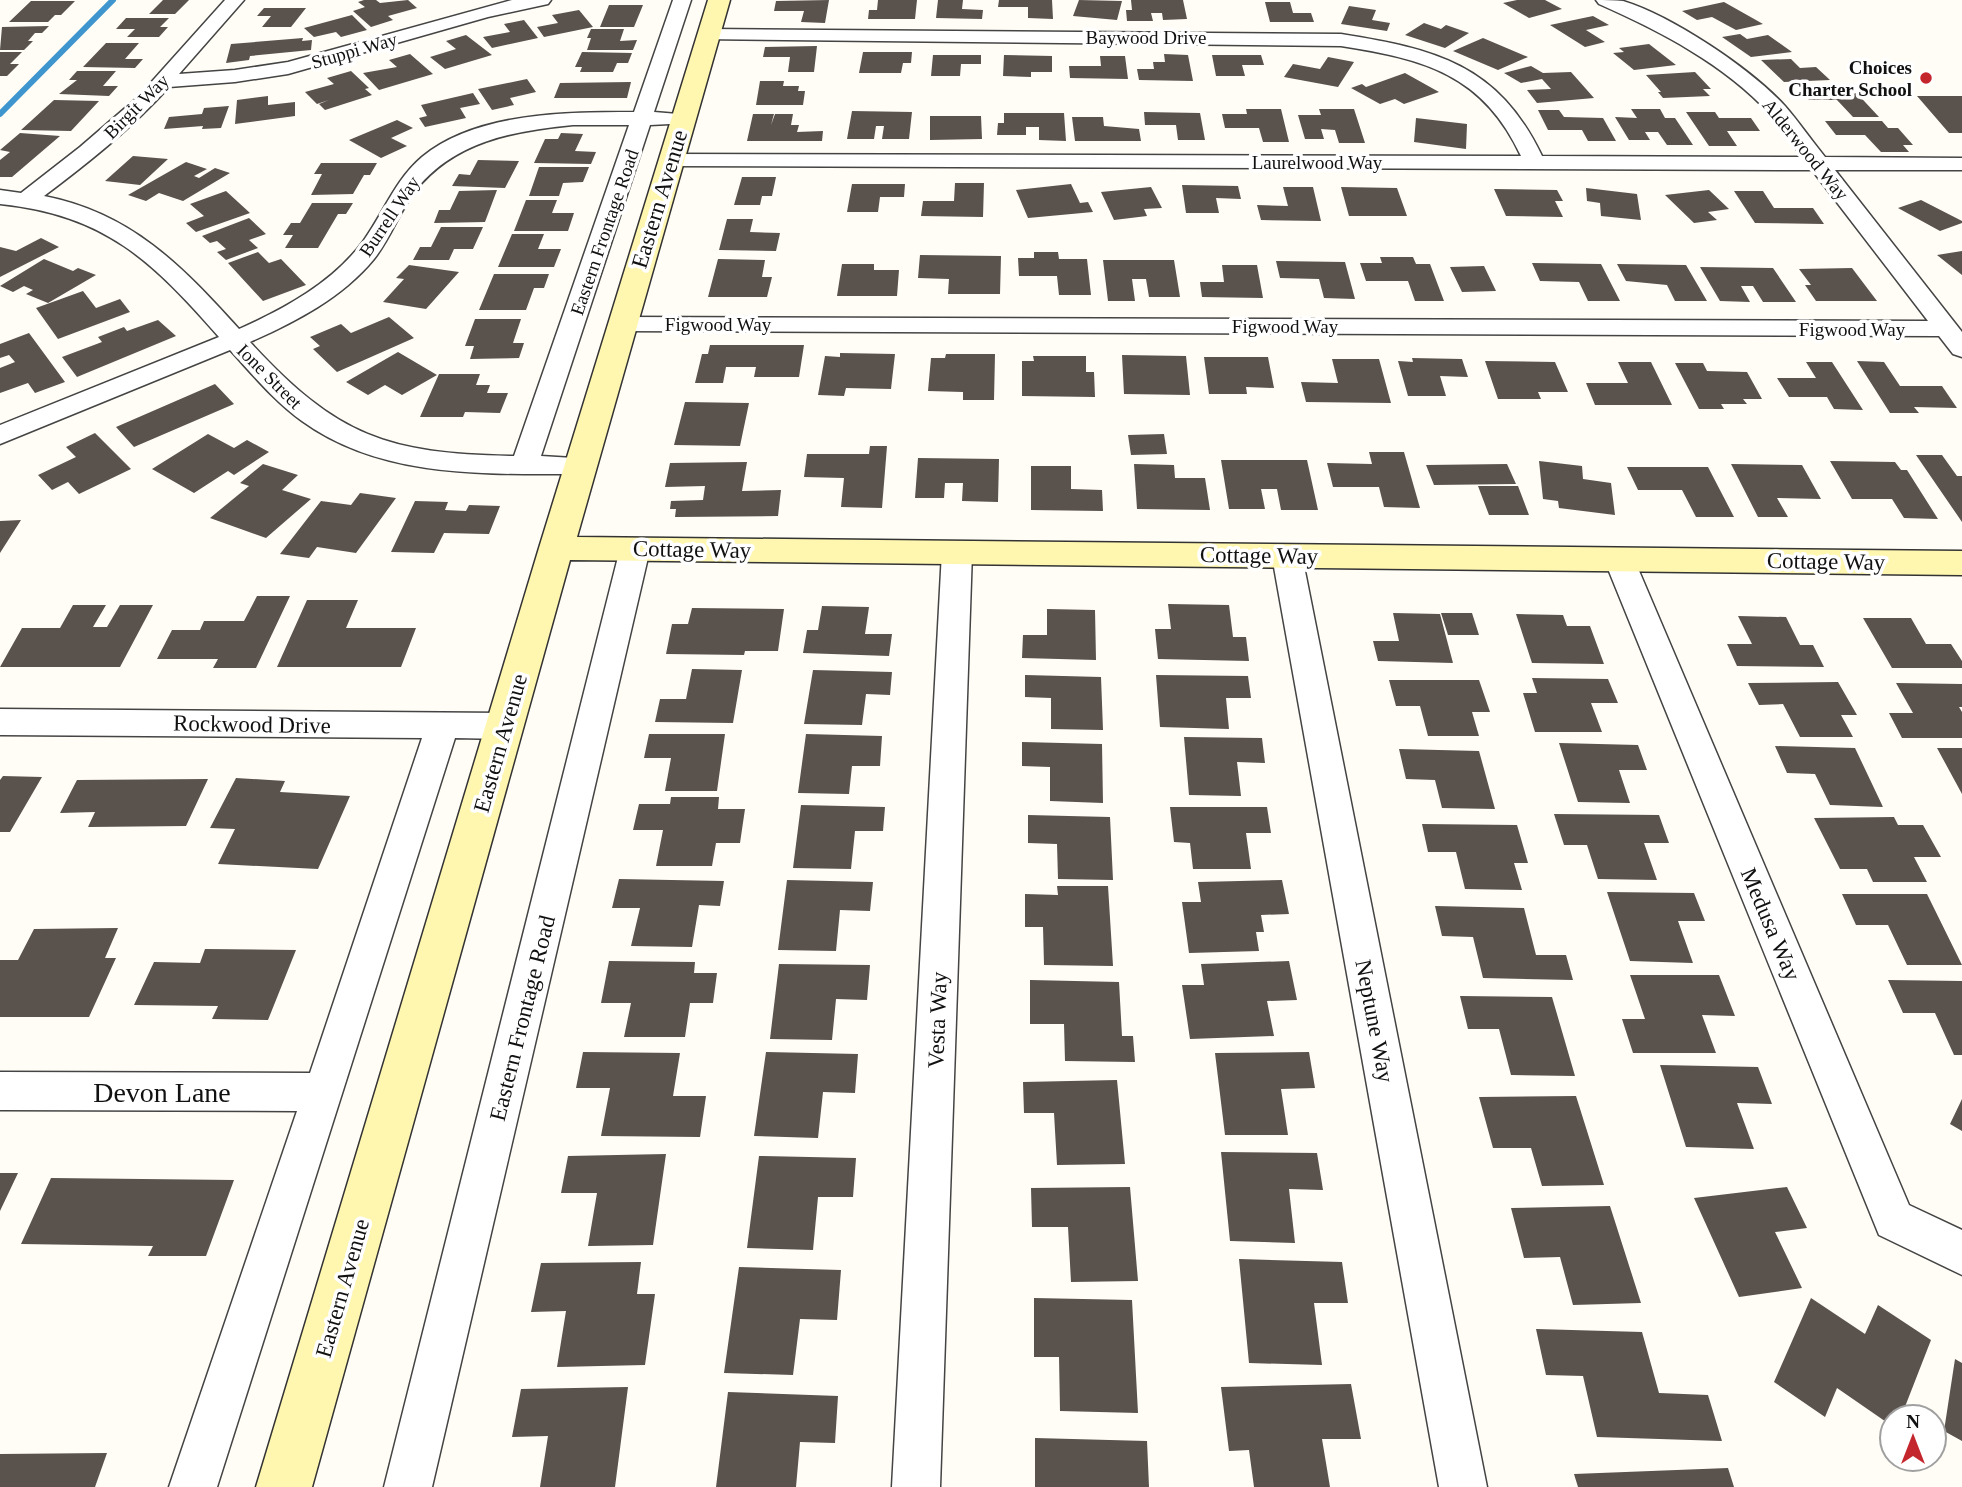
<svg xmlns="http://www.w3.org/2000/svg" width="1962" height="1487" viewBox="0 0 1962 1487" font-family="Georgia,serif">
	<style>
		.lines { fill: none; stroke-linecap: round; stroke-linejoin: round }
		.stream { stroke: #3f96cf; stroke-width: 6 }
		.building { fill: #5a524d }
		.street-casing { stroke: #444; stroke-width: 3 }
		.secondary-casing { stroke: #333; stroke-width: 3 }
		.street { fill: #fff; fill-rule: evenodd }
		.secondary { fill: #fff6b0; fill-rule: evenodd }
		.poi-dot { fill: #c4262e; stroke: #fff; stroke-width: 2.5 }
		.labels { text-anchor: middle; stroke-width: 7; stroke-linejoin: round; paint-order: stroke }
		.far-street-label { font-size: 19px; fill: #111; stroke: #fff }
		.far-poi-label { font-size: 19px; font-weight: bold; fill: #111; stroke: #fff; text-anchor: end }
		.street-label { font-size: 23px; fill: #111; stroke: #fff }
		.near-street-label { font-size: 28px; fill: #111; stroke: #fff }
	</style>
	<rect width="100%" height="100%" fill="#fffdf5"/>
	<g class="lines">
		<path class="stream" d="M0,114L113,0"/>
	</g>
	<path class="building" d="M163,0H189L175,14H149Z
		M364,0H376L380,3L408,0L417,8L388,16L393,20L371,27L353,11L365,7L358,2Z
		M829,0L825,23L801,22L804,11H774L776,1Z
		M878,0H917L915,19H868L869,10H877Z
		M938,0H963L962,9L983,10L982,19L936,18Z
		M999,0H1052L1053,19L1028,18V7H998Z
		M1079,0L1122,1L1117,20L1073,16Z
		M1131,0H1183L1187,19L1163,20L1162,13H1151L1153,21H1127L1126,10H1132Z
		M1517,0H1545L1562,9L1529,18L1503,3Z
		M31,1H75L61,15H55L48,22H9Z
		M1265,2H1290L1293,13H1311L1314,22H1270Z
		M1724,2L1763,24L1736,30L1712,17L1697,20L1682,11Z
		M609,5H643L634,27H600Z
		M1349,6L1376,10L1372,20L1390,23L1387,31L1341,24Z
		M264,8H306L291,27H262L271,16H257Z
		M579,10L593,27L544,37L537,27L558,23L552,15Z
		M352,15L367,30L341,37L336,32L314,37L304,28Z
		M1593,16L1609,25L1586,30L1605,42L1585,47L1550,25Z
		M126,18H169L160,27H168L159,37H127L135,29H116Z
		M524,20L538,38L492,48L483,37L510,32L504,24Z
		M1424,23L1441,29L1446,25L1469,33L1445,48L1405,35Z
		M49,26L42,33H35L28,41H33L24,50H0L2,27Z
		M591,29H624L620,41L637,40L633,50H587L591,38H587Z
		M1740,34L1747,39L1768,35L1792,52L1751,57L1722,37Z
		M466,35L492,55L445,69L430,57L456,49L446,41Z
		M303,38L302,41L312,40L311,50L250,56L249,60L226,63L231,44Z
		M1483,38L1528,57L1498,70L1453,51Z
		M106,43H139L125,59H143L135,68L83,67Z
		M1649,44L1676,65L1634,70L1613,53L1624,52L1619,48Z
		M817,46L814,72H788L790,57H763L765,47Z
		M0,52H22L10,64H19L7,76H0Z
		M582,52L632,53L628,63H617L613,72H580L582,67H575Z
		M863,52H912L911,63H903L901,73H859Z
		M410,54L433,74L379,90L363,73L397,67L389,60Z
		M1164,54L1188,55L1193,81L1139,80L1137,69H1154L1153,62H1165Z
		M933,55H981V64H961L960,76H931Z
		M1004,55L1052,56V72H1031V77L1003,76Z
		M1212,55H1261L1264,65H1242L1245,76H1216Z
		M1100,56H1125L1128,79L1070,78L1069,66H1101Z
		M1328,57L1354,62L1338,87L1284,77L1293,64L1320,69Z
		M1791,59L1800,68L1816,67L1830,80L1784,82L1761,60Z
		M1531,66L1543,73L1571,72L1594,98L1537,103L1527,90L1551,89L1542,79L1521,83L1504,73Z
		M77,71H116L103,86H118L109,96L59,94L77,80H69Z
		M351,71L369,88L365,89L372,95L325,110L319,104L329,100L317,104L305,92L334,84L327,78Z
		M1695,72L1711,89H1703L1710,96L1663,98L1658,92H1661L1646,75Z
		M1405,73L1439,92L1404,104L1395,99L1380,104L1351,88L1362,84L1366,87Z
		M527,79L536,92L510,98L514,105L492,110L478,89Z
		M760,81H784L783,86H799L798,91H805L803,105H756Z
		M631,82L627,98H554L560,83Z
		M1852,88L1879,117H1853L1837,100H1809L1799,89Z
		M473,93L480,104L460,108L466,118L425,127L419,118L427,116L421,105Z
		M268,96V105L295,102V116L235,124L237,100Z
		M1917,96H1962V133H1949Z
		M54,100L99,101L71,131L21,130Z
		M229,106L221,128L202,129L203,126L164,129L169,117L202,114L204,108Z
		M1246,109H1281L1289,142H1263L1259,128H1225L1222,114H1247Z
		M1319,109H1354L1365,143H1339L1335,130L1321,129L1324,139H1305L1298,115H1321Z
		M1631,109H1660L1665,118H1675L1693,145H1667L1658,132H1645L1650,140H1629L1615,117L1637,118Z
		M1538,110H1559L1564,117L1603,118L1616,141H1588L1582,130H1548Z
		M852,111L912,112L909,139H882L884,126H876L874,139H847Z
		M1144,112L1200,113L1205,140H1178L1176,125H1145Z
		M1686,112H1715L1719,118H1751L1760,131H1727L1737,146H1709Z
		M1004,113H1064L1066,141L1039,140V127H1026V135H997L998,123H1004Z
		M753,114H774L771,125L775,114H793L791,125H799L797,132L823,131L822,141H747Z
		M930,116H981L982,139L930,140Z
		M1072,117H1103L1104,126L1139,129L1141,141H1075Z
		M1416,118L1467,124L1466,149L1414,142Z
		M397,120L413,128L391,138L407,146L381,158L349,140Z
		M1825,121H1882L1888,128H1898L1913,145H1903L1909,152H1881L1865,135H1836Z
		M20,133L60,136L12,177H0V160L10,152L0,150Z
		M561,133L583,134L575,151L596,152L591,164L534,163L545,139H558Z
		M133,156L168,159L140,185L105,181Z
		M478,160L519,161L505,188L452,186L459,174L470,175Z
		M186,162L207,169L194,176L199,178L215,168L230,173L183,201L159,193L146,201L128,195Z
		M321,163H377L370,175H364L353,194L311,195L322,174H314Z
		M539,167H589L583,182L563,183L559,196H529Z
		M742,177H776L772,196H762L760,205H734Z
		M955,183H984L983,217L921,216L923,201H954Z
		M852,184H905L904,197H880L878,212H847Z
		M1071,184L1080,203L1088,202L1093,212L1028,218L1016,190Z
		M1182,185L1238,186L1241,199L1216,198L1219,213H1186Z
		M1151,187L1162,208L1144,209L1147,216L1114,220L1101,192Z
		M1283,187H1313L1321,221L1261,220L1257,205L1288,206Z
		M1341,187L1397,188L1407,216H1349Z
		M1586,188L1637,194L1641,220L1601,216L1600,203L1587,201Z
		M1494,189L1557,190L1563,201H1555L1563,217L1506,216Z
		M497,190L485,222L434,223L439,210H450L459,191Z
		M1709,190L1729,209L1708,212L1717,220L1694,223L1665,195Z
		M226,191L250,213L196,232L186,223L204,216L190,204Z
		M1734,191H1763L1774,208H1813L1824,224L1755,223Z
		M526,200H557L552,213H574L568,231H514Z
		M1921,200L1962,221V223L1940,231L1898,208Z
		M312,203H353L346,214H338L318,248H285L293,235H283L291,223H300Z
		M249,218L266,234L249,240L258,248L226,260L217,252L226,249L217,241L210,243L202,236Z
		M727,219H753L750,232L780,233L776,251L719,250Z
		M441,227H483L473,249H454L449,260H413L420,247H431Z
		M512,234H544L538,249H561L554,267H498Z
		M41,238L59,247L0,277V247L16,251Z
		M1962,251V275L1937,255Z
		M258,252L269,263L281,259L306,285L263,301L228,263Z
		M1034,252H1058L1059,259H1087L1091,295H1059L1057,276H1019L1018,258H1034Z
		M920,255L1001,256L1000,294H948L949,279L918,278Z
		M1380,257H1413L1416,264H1430L1444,301H1415L1408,281H1366L1360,263H1382Z
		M44,259L73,271L78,268L96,275L48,303L26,294L33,290L24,286L13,292L0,286Z
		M718,259L765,260L762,277H772L767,297H708Z
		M1103,260H1174L1180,297H1149L1146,279H1132L1135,301H1108Z
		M1276,261L1345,262L1355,299L1324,298L1319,279L1280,278Z
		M1532,263L1601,264L1620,301H1588L1579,282L1540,281Z
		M842,264H874V270H899L897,296H837Z
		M1617,264L1686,265L1707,301H1675L1667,285L1626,281Z
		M409,265L459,272L426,309L383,302L404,279L396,278Z
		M1222,265H1257L1263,298L1202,297L1200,282H1224Z
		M1484,266L1496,291L1462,292L1450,267Z
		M1700,267L1773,268L1796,302H1763L1753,286H1741L1750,302L1720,301Z
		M1852,268L1877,301H1816L1805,285H1811L1799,269Z
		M494,274H549L544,288H534L526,310H479Z
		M83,291L96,308L120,299L130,312L58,339L36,308Z
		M389,317L414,338L337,372L313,349L320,346L310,337L341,324L351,333Z
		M475,319H521L513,343H524L519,358L470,359L474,346H465Z
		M158,320L176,336L77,377L62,357L102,342L98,337L124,327L127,331Z
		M29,333L65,382L35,393L28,383L0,393V368L15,362L9,355L0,358V344Z
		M710,345H804L799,377H754L756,367H726L723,383H695L702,354H708Z
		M398,352L437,375L402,395L385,385L368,395L346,382Z
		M840,353L895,354L891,389L846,388L844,396L818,395L825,356L840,357Z
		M946,354H995L994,400H963V392L928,391L931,358H945Z
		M1122,355L1186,356L1190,395L1124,394Z
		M1033,356H1086V372H1094L1095,397L1022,396V361H1034Z
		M1204,357H1268L1274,388L1246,387L1247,394H1209Z
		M1412,358L1462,359L1468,377L1440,376L1446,396H1408L1398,361L1413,362Z
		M1332,359H1379L1391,403L1306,402L1301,382L1338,383Z
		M1485,361L1555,362L1568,392H1538L1541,399H1498Z
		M1857,361L1884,362L1900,386H1942L1957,408L1914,407L1919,413H1890Z
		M1618,362H1651L1672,405H1595L1586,383H1628Z
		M1806,362H1832L1863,410L1834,409L1827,397H1789L1777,378H1816Z
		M1675,363H1703L1707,371L1747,372L1762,399H1743L1747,404H1721L1724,409H1699Z
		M439,374H480L476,385H490L487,393H508L500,413L465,412L463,417H420Z
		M215,384L234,404L134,447L116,427Z
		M685,402L749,403L740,446L674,445Z
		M95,433L131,469L79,494L68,482L52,490L38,475L76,457L66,447Z
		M208,434L234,448L247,440L269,452L234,475L228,471L194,493L152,469Z
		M1164,434L1167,454L1131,455L1128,435Z
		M870,446H887L882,508L841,507L844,478L804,477L807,454H869Z
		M1369,452H1404L1420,508L1384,507L1379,487H1333L1327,463L1372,464Z
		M1916,455H1942L1957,476H1962V522Z
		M918,458L999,459L998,502L962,501L963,483H945L944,498H915Z
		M1221,460H1307L1318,510H1281L1277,489H1261L1265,509H1229Z
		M1539,461L1582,466L1583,479L1611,483L1615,515L1559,508L1558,501L1543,499Z
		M1830,461L1895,462L1901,470H1907L1938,519L1904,518L1892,499H1852Z
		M747,462L742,491L781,490L778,516L675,517L676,509H670L671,501L703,500L705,486L665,487L670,463Z
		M263,464L298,475L282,490L311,499L266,538L210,518L249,486L240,483Z
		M1134,464L1174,465L1175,478H1205L1210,510L1137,509Z
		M1507,464L1516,484L1434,485L1426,465Z
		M1731,464L1802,465L1821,499L1777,498L1788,517H1758Z
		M1031,466H1071V489L1102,490L1103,511L1031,510Z
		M1627,467H1708L1734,517H1696L1682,490H1638Z
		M1478,486H1518L1529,515H1489Z
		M360,493L396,498L356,553L317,547L309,558L280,554L321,501L351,505Z
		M415,501L448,502L445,510L466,511L469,505L500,506L489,534L444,533L434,553L391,552Z
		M21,520L0,553V521Z
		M257,596H290L256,668H213L218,659H157L172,630H200L204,621H244Z
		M307,600H358L346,628H416L401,667H277Z
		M1168,604L1229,605L1233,637H1246L1249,661L1158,659L1155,629H1171Z
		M73,605H106L93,627H107L120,605H153L120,667H0L22,628H60Z
		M822,606L869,607L865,634H892L889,656L803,653L807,630H818Z
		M692,608L784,609L778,651H745L744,655L666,654L672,624H688Z
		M1047,609L1095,610L1096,660L1022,658L1023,635H1047Z
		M1393,613L1440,614L1453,663L1378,661L1373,641H1399Z
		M1441,613H1472L1479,635H1448Z
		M1516,614L1563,615L1567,626H1590L1604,664L1532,663Z
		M1738,616L1786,617L1800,645H1813L1824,667L1737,666L1727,644H1752Z
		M1863,618H1911L1926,644H1951L1962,661V668H1892Z
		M692,669L742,670L733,723L655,722L660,699H686Z
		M813,670L892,672L890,695L866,694L862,725L804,724Z
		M1025,675L1101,677L1103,730L1051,729V698L1025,697Z
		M1156,675L1248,676L1251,698H1226L1229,729L1160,727Z
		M1532,678L1608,679L1618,703H1591L1602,732H1535L1523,693H1537Z
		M1389,680H1479L1490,712H1472L1479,736H1428L1420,706H1396Z
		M1838,682L1857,715H1841L1853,737H1800L1783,704L1759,705L1748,683Z
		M1896,683L1962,684V707H1959L1962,712V738H1902L1889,713H1913Z
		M649,734H725L717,791H665L671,758H644Z
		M806,734L882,736L880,766H852L849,794L798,793Z
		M1184,737L1262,738L1265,763L1237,762L1241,796L1189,795Z
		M1022,742L1102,744L1103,803L1050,801V767L1022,766Z
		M1559,743L1638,745L1647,770H1619L1630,803L1578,802Z
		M1775,746L1855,748L1883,807L1830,805L1815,774L1787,773Z
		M1937,748H1962V794Z
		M1399,749L1479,751L1495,809L1442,808L1435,780L1406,779Z
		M3,776L42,777L10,832H0V780Z
		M236,778L285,781L280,792L350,796L318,869L218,864L235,829L210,828Z
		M208,779L186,826L88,827L95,812L60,813L77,780Z
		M671,797H719L718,809H745L740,843H716L712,866H656L663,830H633L639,804H670Z
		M801,805L885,807L883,831H855L851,869L793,868Z
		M1170,807H1267L1271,833H1246L1251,869H1193L1190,843L1174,842Z
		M1554,814L1659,815L1669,843H1644L1657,880L1598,879L1587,845H1564Z
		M1028,815L1110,817L1113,880L1058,879L1057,844L1028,843Z
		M1894,817L1898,825H1923L1941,857H1914L1927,882H1873L1867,869H1840L1814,818Z
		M1422,824L1517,825L1528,863H1514L1522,890L1465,889L1456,852H1428Z
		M619,879L724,881L720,906L699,905L692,947L631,946L640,908H612Z
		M787,880L873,882L870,911L840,910L836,951L778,950Z
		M1282,880L1289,914L1261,915L1264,932H1256L1259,951L1189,953L1182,902H1201L1198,882Z
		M1057,886H1108L1113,966L1044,965L1043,927H1025V894L1058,895Z
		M1607,892L1694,893L1705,921H1678L1693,963L1630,961Z
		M1842,894H1927L1962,965H1907L1888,925H1856Z
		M1435,906L1524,908L1536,955H1566L1573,980L1483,978L1473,937L1442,936Z
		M118,928L105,958H116L89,1017H0V960H18L34,929Z
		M205,949L296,950L268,1020L212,1019L218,1006L134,1005L154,962L200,963Z
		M609,961L695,962L694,973H717L713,1003H690L685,1037H624L631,1003H601Z
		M1289,961L1297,1000L1267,1001L1274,1036L1190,1039L1182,985H1204L1201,964Z
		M779,964L870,965L867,1000L836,999L832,1040L770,1039Z
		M1630,975H1719L1735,1016L1702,1015L1716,1053H1633L1622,1019H1645Z
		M1030,980L1119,982L1122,1036H1133L1135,1062L1065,1061L1064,1024H1030Z
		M1888,980L1962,981V1055H1954L1935,1013H1903Z
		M1460,996L1552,997L1575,1076L1511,1075L1499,1029H1468Z
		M583,1052L680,1053L673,1096H706L700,1137L601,1136L610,1088H576Z
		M766,1052L858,1054L855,1093L823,1092L818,1138L754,1136Z
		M1309,1052L1315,1088L1281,1089L1288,1135H1225L1215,1053Z
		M1660,1065L1758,1067L1772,1104L1737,1103L1754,1149L1686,1147Z
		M1117,1080L1125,1164L1057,1165L1054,1113H1024L1023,1082Z
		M1576,1096L1604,1185L1542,1186L1531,1148H1493L1479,1097Z
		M1962,1099V1131L1950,1124Z
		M1221,1152L1317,1153L1323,1190L1289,1189L1295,1243L1230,1241Z
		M666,1154L653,1245L588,1246L597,1193H561L568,1156Z
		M759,1156L856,1158L853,1197H818L813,1250L747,1248Z
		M0,1173H18L0,1211Z
		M51,1178L234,1180L206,1256H148L153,1246L21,1244Z
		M1130,1187L1138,1281L1071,1282L1068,1227H1032L1031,1188Z
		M1787,1187L1807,1228L1775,1232L1802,1288L1739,1297L1694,1198Z
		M1610,1206L1641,1303L1573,1305L1560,1257L1524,1258L1511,1208Z
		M1239,1259L1342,1262L1348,1303H1314L1322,1365L1249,1363Z
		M641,1262L637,1294H655L645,1365L557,1367L566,1311L531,1312L541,1263Z
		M739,1267L841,1270L837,1320L800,1319L793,1375L724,1373Z
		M1034,1298L1132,1300L1138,1413L1060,1411L1059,1357H1034Z
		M1811,1298L1865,1334L1878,1305L1931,1340L1901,1417H1892V1426L1837,1388L1825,1417L1774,1382Z
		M1536,1329L1642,1332L1659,1393L1708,1395L1722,1441L1597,1437L1583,1376L1546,1375Z
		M1955,1359L1962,1363V1441L1944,1431Z
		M1351,1384L1361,1439H1322L1330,1487H1254L1249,1450L1229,1451L1221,1387Z
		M628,1387L615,1487H540L548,1436L512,1437L521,1389Z
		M728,1392L838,1396L835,1443L800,1442L796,1487H716Z
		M1035,1438L1147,1441L1149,1487H1035Z
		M107,1453L95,1487H0V1454Z
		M1728,1468L1734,1487H1578L1574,1474Z"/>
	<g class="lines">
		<g class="street-casing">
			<path id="street" d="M225,0H244L179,74L235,70L288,62L512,0H551L548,4L488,17L288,74L235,82L169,87C132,128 88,163 44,196C131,213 181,265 239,329C284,309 334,282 364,240C384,212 395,180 422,157C476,112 568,112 634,112L673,0H691L654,112L690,115L693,119L690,123L650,125L541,456L590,459L594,465L590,471L580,474C487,474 382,479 302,421C275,402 253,375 230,350L0,444V425L219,337C152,261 106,215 0,204V190L21,193L80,147L138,97ZM573,125H629L514,456C388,454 337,437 250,342C295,322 342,298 374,259C391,238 399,212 415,191C454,141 513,131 573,125Z
				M1596,0C1604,0 1615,0 1623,1C1672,16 1750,68 1785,106C1799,122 1811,140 1825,157L1962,158V170H1835L1962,332V357L1953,354L1939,336L622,331L613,329L610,324L613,319L622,317L1928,321L1812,170L671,166L663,165L660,160L663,155L671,154L1521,156C1483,74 1424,59 1341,46L701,39L699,35L701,31L708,29L1341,34C1435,49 1498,64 1542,156L1802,157C1792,143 1782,127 1770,114C1724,64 1660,31 1599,4Z
				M635,539L645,542L650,549L432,1487H384L620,549L625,542Z
				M957,542L967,545L972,552L940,1487H892L942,552L947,545Z
				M1287,546L1297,549L1302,556L1487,1487H1439L1272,556L1277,549Z
				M1619,549L1629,552L1634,559L1909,1205L1962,1230V1275L1879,1235L1604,559L1609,552Z
				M0,709L504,713L516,717L520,726L516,735L504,739L455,738L217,1487H169L297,1111L0,1110V1072L310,1073L422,738L0,735Z"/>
		</g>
		<g class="secondary-casing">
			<path id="secondary" d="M708,0H730L577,537L1962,551V575L570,560L312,1487H256L539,548Z"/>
		</g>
		<use href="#street" class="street"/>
		<use href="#secondary" class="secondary"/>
	</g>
	<circle class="poi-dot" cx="1926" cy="78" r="7"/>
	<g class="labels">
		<g class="far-street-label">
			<text x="1146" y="44">Baywood Drive</text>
			<text transform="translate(354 50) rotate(-16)" y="7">Stuppi Way</text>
			<text transform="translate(136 106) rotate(-45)" y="7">Birgit Way</text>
			<text transform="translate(1806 149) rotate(51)" y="7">Alderwood Way</text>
			<text x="1317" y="169">Laurelwood Way</text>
			<text transform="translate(389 216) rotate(-56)" y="7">Burrell Way</text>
			<text transform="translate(604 232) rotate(-71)" y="7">Eastern Frontage Road</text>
			<text x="718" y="331">Figwood Way</text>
			<text x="1285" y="333">Figwood Way</text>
			<text x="1852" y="336">Figwood Way</text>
			<text transform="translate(270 376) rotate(45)" y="7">Ione Street</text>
		</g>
		<g class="far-poi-label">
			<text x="1912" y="74">Choices<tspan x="1912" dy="22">Charter School</tspan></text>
		</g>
		<g class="street-label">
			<text transform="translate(659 199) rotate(-73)" y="8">Eastern Avenue</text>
			<text transform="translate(692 549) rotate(1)" y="8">Cottage Way</text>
			<text transform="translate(1259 555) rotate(1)" y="8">Cottage Way</text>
			<text transform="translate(1826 561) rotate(1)" y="8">Cottage Way</text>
			<text transform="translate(252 724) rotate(1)" y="8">Rockwood Drive</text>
			<text transform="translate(500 743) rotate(-74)" y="8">Eastern Avenue</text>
			<text transform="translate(1771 924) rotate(67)" y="8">Medusa Way</text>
			<text transform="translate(522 1018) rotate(-76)" y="8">Eastern Frontage Road</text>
			<text transform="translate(937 1020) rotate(-88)" y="8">Vesta Way</text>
			<text transform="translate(1375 1021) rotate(79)" y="8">Neptune Way</text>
			<text transform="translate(342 1288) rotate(-74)" y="8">Eastern Avenue</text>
		</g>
		<g class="near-street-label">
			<text x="162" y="1102">Devon Lane</text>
		</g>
	</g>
	<g transform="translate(1913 1438)"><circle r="33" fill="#ffffff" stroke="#a0a0a0" stroke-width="2"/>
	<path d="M0-5L12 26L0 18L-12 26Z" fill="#c4262e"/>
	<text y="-10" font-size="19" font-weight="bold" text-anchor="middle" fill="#111111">N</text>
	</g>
</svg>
